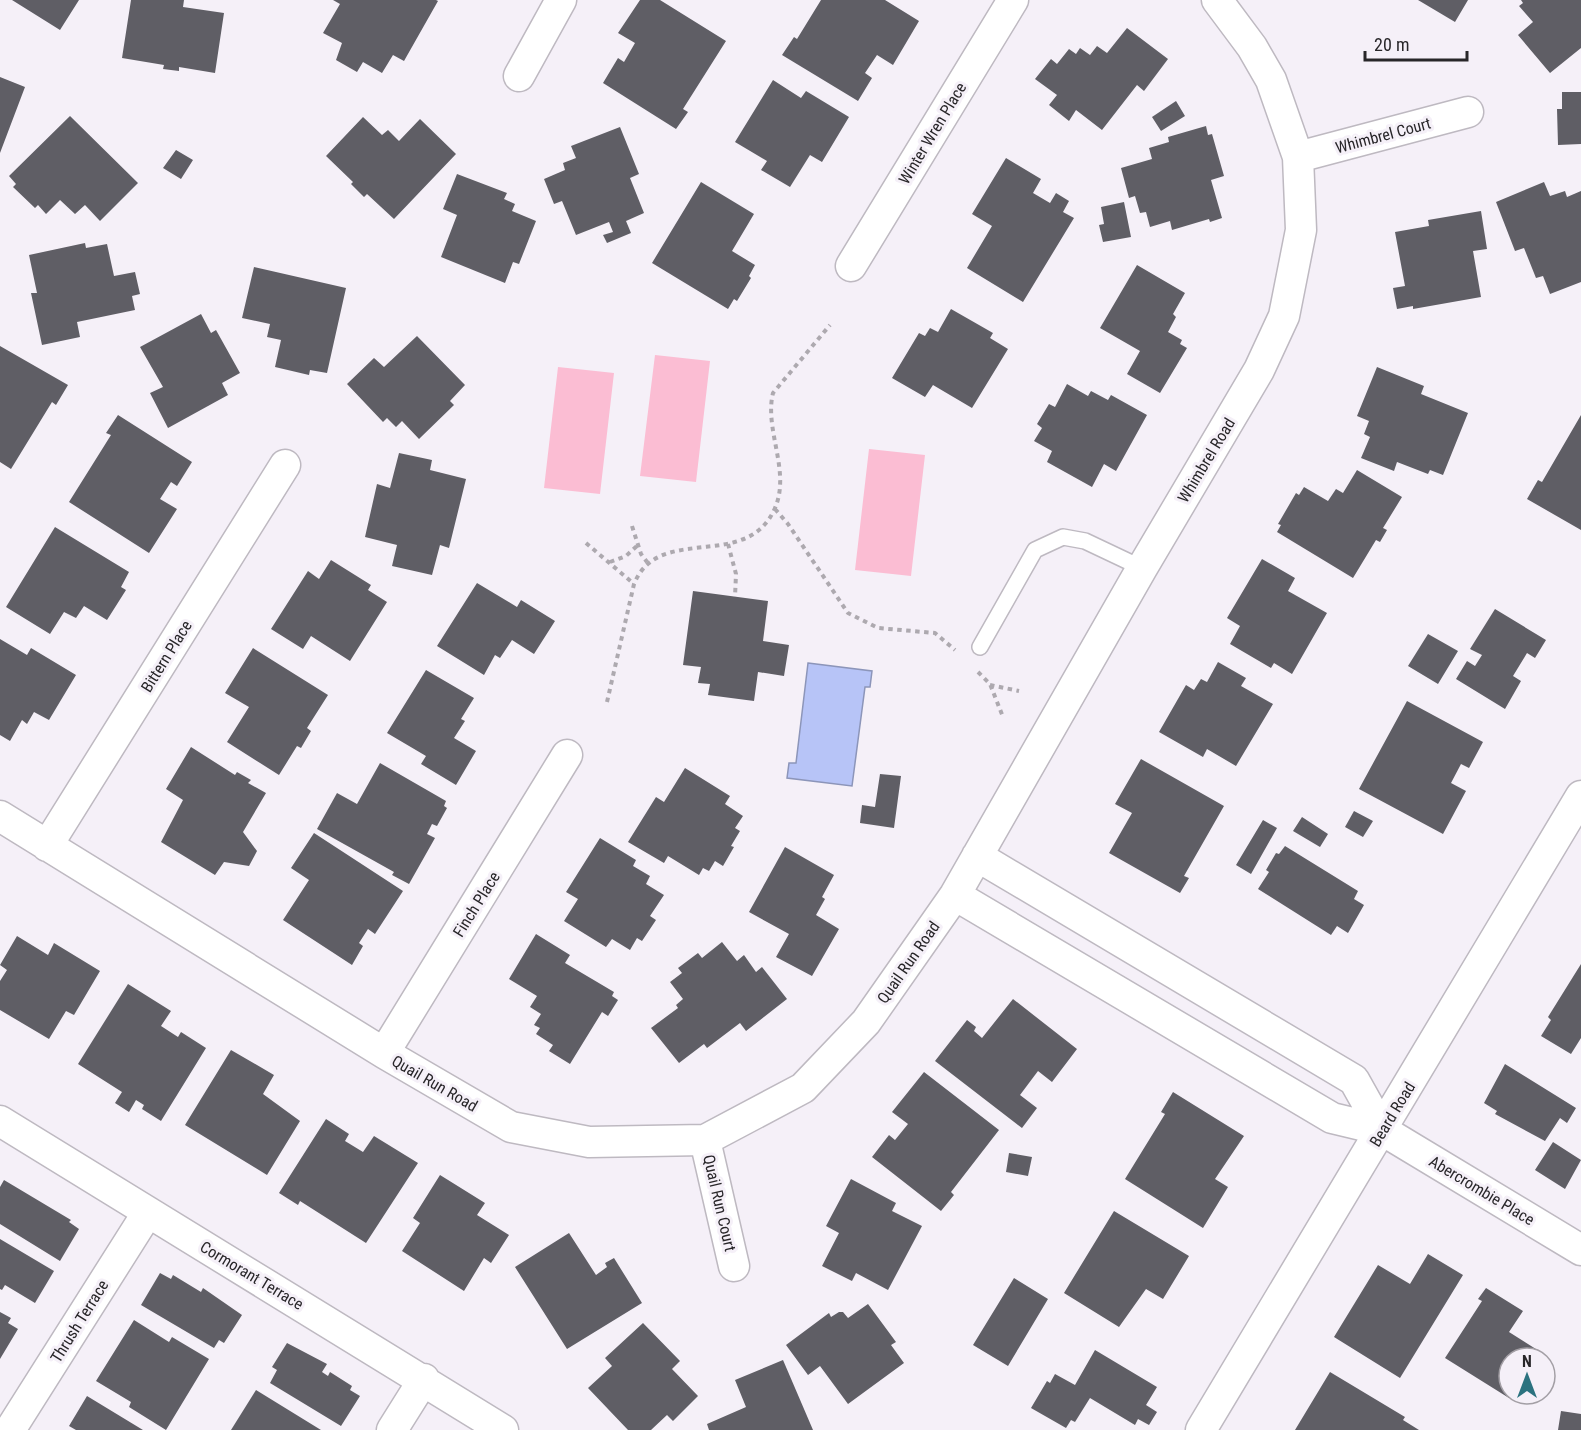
<svg xmlns="http://www.w3.org/2000/svg" width="1581" height="1430" viewBox="0 0 1581 1430" font-family="'Roboto Condensed',sans-serif">
	<style>
		.green { fill: #fbbdd3 }
		.water { fill: #b7c4f7; stroke: #8c95b9; stroke-width: 1.5 }
		.building { fill: #5f5e65 }
		.lines { fill: none; stroke-linecap: round; stroke-linejoin: round }
		.lane-casing { stroke: #beb9c1; stroke-width: 18 }
		.street-casing { stroke: #beb9c1; stroke-width: 33 }
		.path { stroke: #ada9af; stroke-width: 4; stroke-dasharray: 4.5 4.5; stroke-linecap: butt }
		.lane { stroke: #fff; stroke-width: 15 }
		.street { stroke: #fff; stroke-width: 30 }
		.labels { text-anchor: middle; stroke-width: 6; stroke-linejoin: round; paint-order: stroke }
		.street-label { font-size: 16px; fill: #282629; stroke: #f5f0f8 }
	</style>
	<rect width="100%" height="100%" fill="#f5f0f8"/>
	<path class="green" d="M655,355L710,361L696,482L640,476Z
		M558,367L614,373L600,494L544,488Z
		M869,449L925,455L911,576L855,570Z"/>
	<path class="water" d="M808,663L872,671L870,687H865L852,786L787,778L789,763H796Z"/>
	<path class="building" d="M12,0H79L60,30Z
		M131,0H184L183,7L224,13L215,73L179,67V71L163,69L164,65L122,58Z
		M333,0H436L438,1L404,61L393,55L382,73L363,62L357,72L336,60L342,43L323,33L340,4Z
		M640,0H660L726,41L683,109L688,112L676,129L603,83L618,58L624,62L635,43L618,33Z
		M821,0H885L919,21L893,65L877,55L865,73L872,78L858,101L782,55L794,37L797,39Z
		M1418,0H1468L1455,22Z
		M1521,0H1581V48L1550,73L1518,35L1533,22L1519,6L1523,3Z
		M1127,28L1168,59L1144,91L1137,85L1102,130L1076,110L1069,121L1049,105L1057,95L1035,79L1051,59L1057,64L1069,49L1076,54L1080,48L1090,55L1097,46L1107,53Z
		M0,77L25,87L0,153Z
		M773,80L801,98L806,91L849,117L822,162L810,155L790,187L761,170L767,161L735,142Z
		M1562,92H1581V144L1558,145L1557,109H1562Z
		M1176,101L1185,116L1161,131L1152,117Z
		M70,116L138,183L100,221L85,205L75,214L60,200L46,214L38,205L35,208L13,187L16,184L9,176Z
		M363,117L382,135L388,130L399,141L420,119L456,154L394,219L367,194L364,197L351,184L353,182L326,156Z
		M1206,126L1208,135L1212,134L1224,176L1211,180L1222,218L1210,222L1209,219L1172,230L1170,221L1150,227L1146,212L1140,213L1135,196L1129,198L1121,168L1152,159L1149,148L1169,142L1168,137Z
		M620,127L639,174L630,178L644,213L626,221L631,233L607,243L603,235L613,232L609,222L576,235L562,201L554,204L544,179L565,170L563,163L576,158L571,146Z
		M176,150L193,160L181,179L163,168Z
		M1006,158L1041,179L1033,193L1050,203L1056,193L1069,201L1063,212L1074,218L1023,302L967,268L992,226L972,214Z
		M457,174L507,193L504,199L515,204L512,211L536,221L519,264L513,262L505,283L441,257L457,215L443,209Z
		M701,182L754,214L732,251L755,265L749,276L751,278L737,301L734,299L728,309L652,263Z
		M1544,182L1550,196L1565,191L1567,197L1581,191V282L1550,294L1543,276L1536,278L1524,248L1515,251L1496,202Z
		M1124,202L1131,237L1103,242L1099,225L1104,224L1101,207Z
		M1481,211L1487,249L1473,251L1481,297L1413,309V306L1397,309L1393,288L1405,286L1395,232L1429,226L1428,220Z
		M85,243L86,248L107,244L114,276L135,272L140,294L132,296L135,310L77,322L80,337L42,345L31,293H37L29,255Z
		M1137,265L1185,293L1173,314L1176,317L1168,332L1182,340L1180,344L1187,348L1160,393L1127,374L1140,351L1100,328Z
		M254,267L346,288L327,373L310,370L309,375L275,367L281,340L267,337L270,324L242,318Z
		M951,309L993,333L990,338L1008,349L972,408L933,385L925,397L892,378L919,333L925,336L930,328L938,332Z
		M201,314L211,333L216,330L240,373L222,383L228,395L168,428L150,393L163,387L140,347Z
		M417,336L465,385L450,401L454,405L419,439L402,421L396,427L387,418L383,422L347,384L374,358L384,367Z
		M0,346L68,385L56,405L52,402L11,469L0,462Z
		M1377,367L1424,386L1421,394L1468,413L1443,475L1430,470L1428,474L1397,462L1394,471L1361,458L1370,437L1364,434L1369,421L1357,416Z
		M1067,384L1088,396L1091,391L1108,400L1111,395L1147,415L1116,471L1104,464L1092,487L1047,462L1052,451L1034,441L1042,428L1037,424L1049,404L1055,407Z
		M118,415L192,462L177,486L171,482L160,499L177,509L149,553L69,502L111,435L106,433Z
		M1581,415V530L1527,499L1538,480L1542,482Z
		M399,453L432,460L430,470L466,479L449,548L440,545L432,575L392,566L397,545L365,537L377,484L390,488Z
		M1357,470L1402,497L1383,528L1387,530L1380,542L1376,540L1353,578L1277,532L1281,525L1278,524L1296,493L1299,495L1304,487L1328,501L1336,489L1343,493Z
		M55,527L129,572L121,587L126,590L107,620L84,606L76,618L64,612L50,634L6,607Z
		M1262,559L1295,578L1288,591L1327,613L1292,674L1274,663L1271,668L1230,644L1240,626L1227,618Z
		M331,560L371,585L368,590L387,602L350,661L311,636L303,649L271,629L308,571L319,579Z
		M477,583L517,607L521,600L555,621L534,654L512,640L500,658L495,655L484,675L437,646Z
		M693,591L768,601L763,641L789,645L784,676L758,672L754,701L708,695L710,684L698,683L701,667L683,665Z
		M1495,609L1546,640L1535,658L1527,653L1513,676L1521,681L1505,709L1456,679L1467,661L1475,666L1482,655L1470,649Z
		M1428,634L1458,651L1438,684L1408,666Z
		M0,639L27,655L31,648L76,675L49,720L34,712L27,724L22,720L10,741L0,735Z
		M253,648L328,695L307,728L311,731L301,748L297,746L279,775L227,742L249,707L225,693Z
		M1218,662L1246,678L1241,686L1273,704L1236,766L1207,749L1203,757L1159,732L1186,685L1194,690L1201,679L1207,682Z
		M426,670L474,698L461,719L465,721L454,738L476,751L456,785L421,764L426,756L387,733Z
		M1407,701L1483,742L1469,768L1461,764L1451,783L1466,791L1443,834L1359,789Z
		M191,747L235,775L237,772L251,780L248,783L266,793L243,832L257,851L249,866L224,862L215,875L161,842L183,800L166,789Z
		M1141,759L1224,806L1184,876L1189,878L1180,893L1109,853L1132,813L1115,804Z
		M380,763L446,801L444,806L447,808L437,826L432,824L427,834L435,838L409,884L392,875L394,872L317,829L337,793L357,804Z
		M685,768L730,796L725,804L743,816L735,828L740,831L731,846L734,847L723,866L715,861L709,871L703,868L699,875L668,856L664,863L628,842L656,797L664,802Z
		M880,774L901,776L894,828L860,823L862,805L875,807Z
		M1354,811L1373,821L1363,837L1345,827Z
		M1302,817L1328,834L1320,847L1293,831Z
		M1263,820L1277,828L1251,874L1236,865Z
		M314,833L403,891L375,934L368,929L359,943L363,946L352,965L283,920L309,880L291,868Z
		M600,838L636,860L633,866L650,876L646,884L664,895L650,916L656,920L642,941L637,938L630,950L612,939L606,947L564,921L578,899L566,892Z
		M1285,846L1358,891L1354,899L1364,905L1348,933L1337,926L1331,935L1258,889L1269,872L1266,870L1276,853L1279,854Z
		M785,847L834,875L822,897L825,899L816,915L839,929L812,976L776,957L789,934L749,912Z
		M536,934L570,955L565,963L614,992L612,996L618,1000L608,1016L602,1012L570,1064L549,1051L553,1045L536,1034L540,1028L534,1025L541,1014L530,1007L537,996L509,979Z
		M17,936L48,955L54,943L100,971L74,1015L66,1011L49,1039L0,1010V981L7,970L0,965Z
		M722,942L737,961L744,955L756,972L762,967L787,999L746,1031L740,1023L707,1048L704,1044L679,1063L651,1028L678,1008L676,1005L683,999L670,982L682,973L678,968L698,953L702,958Z
		M1581,964V1038L1571,1054L1541,1036L1551,1020L1548,1017Z
		M128,984L171,1011L161,1026L178,1037L181,1032L206,1048L161,1121L142,1109L144,1105L136,1100L129,1112L115,1103L122,1092L78,1064Z
		M1013,999L1077,1049L1052,1082L1038,1071L1020,1095L1037,1108L1022,1128L935,1061L967,1020L976,1027L974,1031L982,1038Z
		M231,1050L274,1075L263,1094L300,1121L267,1175L185,1125Z
		M1505,1064L1576,1108L1567,1123L1560,1118L1545,1141L1495,1114L1497,1111L1484,1103Z
		M924,1072L999,1130L951,1192L954,1195L941,1211L872,1157L889,1135L895,1140L908,1124L892,1112Z
		M1173,1092L1244,1136L1215,1179L1228,1187L1203,1228L1125,1179L1165,1114L1161,1112Z
		M326,1119L349,1134L345,1141L363,1152L374,1136L418,1163L366,1243L300,1201L298,1205L279,1193Z
		M1553,1142L1581,1160L1565,1189L1535,1170Z
		M1009,1153L1032,1157L1028,1176L1006,1172Z
		M440,1175L485,1203L477,1215L509,1235L491,1263L484,1258L464,1291L402,1251L420,1223L413,1218Z
		M851,1179L896,1203L892,1211L922,1226L888,1290L856,1273L852,1281L822,1266L839,1233L826,1226Z
		M4,1180L71,1220L69,1222L79,1229L60,1261L0,1224V1187Z
		M1114,1211L1189,1256L1163,1299L1146,1289L1119,1327L1064,1293Z
		M569,1233L596,1275L607,1267L605,1263L614,1258L642,1303L567,1349L515,1267Z
		M0,1239L54,1271L35,1303L5,1285L2,1290L0,1289Z
		M1428,1254L1463,1275L1400,1378L1334,1337L1378,1265L1410,1284Z
		M160,1273L171,1279L173,1275L201,1292L203,1288L242,1315L224,1343L219,1340L214,1348L141,1305Z
		M1014,1278L1048,1299L1008,1366L973,1345Z
		M1486,1288L1523,1311L1509,1332L1539,1351L1534,1358H1509V1394H1511L1509,1398L1445,1358L1482,1301L1478,1299Z
		M868,1304L896,1342L891,1345L904,1363L848,1404L820,1366L808,1375L786,1345L829,1313L831,1317L839,1312H843L848,1318Z
		M0,1312L11,1318L8,1323L18,1329L0,1359Z
		M134,1320L169,1342L172,1337L209,1359L166,1430L129,1407L131,1402L96,1381Z
		M643,1323L680,1361L672,1369L698,1396L673,1421L667,1415L651,1430H628L588,1388L612,1366L605,1358Z
		M287,1343L327,1364L322,1372L328,1376L330,1372L352,1386L350,1390L360,1396L341,1426L270,1383L277,1370L272,1367Z
		M1095,1350L1157,1387L1146,1405L1157,1412L1149,1425L1138,1419L1135,1425L1090,1398L1075,1422L1071,1420L1066,1428L1031,1408L1047,1381L1050,1383L1055,1374L1075,1385Z
		M783,1360L813,1430H709L707,1424L746,1407L735,1380Z
		M1330,1372L1405,1417L1403,1420L1419,1430H1295Z
		M256,1390L321,1430H231Z
		M87,1396L143,1430H76L69,1426Z
		M1561,1411L1581,1414V1430H1558Z"/>
	<g class="lines">
		<g class="lane-casing">
			<path id="lane" d="M980,647L1035,550L1063,537L1085,541L1142,568"/>
		</g>
		<g class="street-casing">
			<path id="street" d="M519,76L561,0
				M1298,157L1468,112
				M851,266L1013,0
				M0,816L384,1053L511,1127L589,1142L705,1140L803,1088L866,1022L955,895L1142,568L1259,370L1284,316L1301,230L1298,157L1271,80L1252,47L1217,0
				M47,846L285,465
				M977,856L1354,1080L1382,1130
				M955,895L1332,1118L1382,1130L1581,1250
				M384,1053L567,755
				M0,1121L503,1430
				M705,1140L734,1266
				M10,1430L148,1212
				M392,1430L424,1379
				M1201,1430L1581,796"/>
		</g>
		<path class="path" d="M775,509L788,524L848,613L878,628L935,633L955,650
			M632,526L641,554L647,562
			M586,543L634,584
			M728,544L736,574L735,597
			M610,562L626,556L638,545
			M978,672L990,684L1003,717
			M990,685L1019,691
			M607,702L634,584C659,522 747,573 775,508C791,471 764,430 773,393L830,325"/>
		<use href="#lane" class="lane"/>
		<use href="#street" class="street"/>
	</g>
	<g class="labels">
		<g class="street-label">
			<text transform="translate(932 133) rotate(-59)" y="6">Winter Wren Place</text>
			<text transform="translate(1383 135) rotate(-15)" y="6">Whimbrel Court</text>
			<text transform="translate(1206 460) rotate(-59)" y="6">Whimbrel Road</text>
			<text transform="translate(166 656) rotate(-58)" y="6">Bittern Place</text>
			<text transform="translate(476 904) rotate(-58)" y="6">Finch Place</text>
			<text transform="translate(908 962) rotate(-55)" y="6">Quail Run Road</text>
			<text transform="translate(435 1083) rotate(30)" y="6">Quail Run Road</text>
			<text transform="translate(1392 1114) rotate(-59)" y="6">Beard Road</text>
			<text transform="translate(1482 1190) rotate(31)" y="6">Abercrombie Place</text>
			<text transform="translate(720 1203) rotate(77)" y="6">Quail Run Court</text>
			<text transform="translate(252 1275) rotate(31)" y="6">Cormorant Terrace</text>
			<text transform="translate(79 1321) rotate(-58)" y="6">Thrush Terrace</text>
		</g>
	</g>
	<g transform="translate(1527 1376)"><circle r="28" fill="#f5f0f8" stroke="#a39fa5" stroke-width="1.5"/>
	<path d="M0-4.5L10 22L0 15L-10 22Z" fill="#2b727f"/>
	<text y="-9" font-size="16" font-weight="bold" text-anchor="middle" fill="#282629">N</text>
	</g>
	<path d="M1365 51v9h102v-9" fill="none" stroke="#282629" stroke-width="3"/>
	<text x="1374" y="51" font-size="18" fill="#282629" stroke="#f5f0f8" stroke-width="4.5" paint-order="stroke">20 m</text>
</svg>
